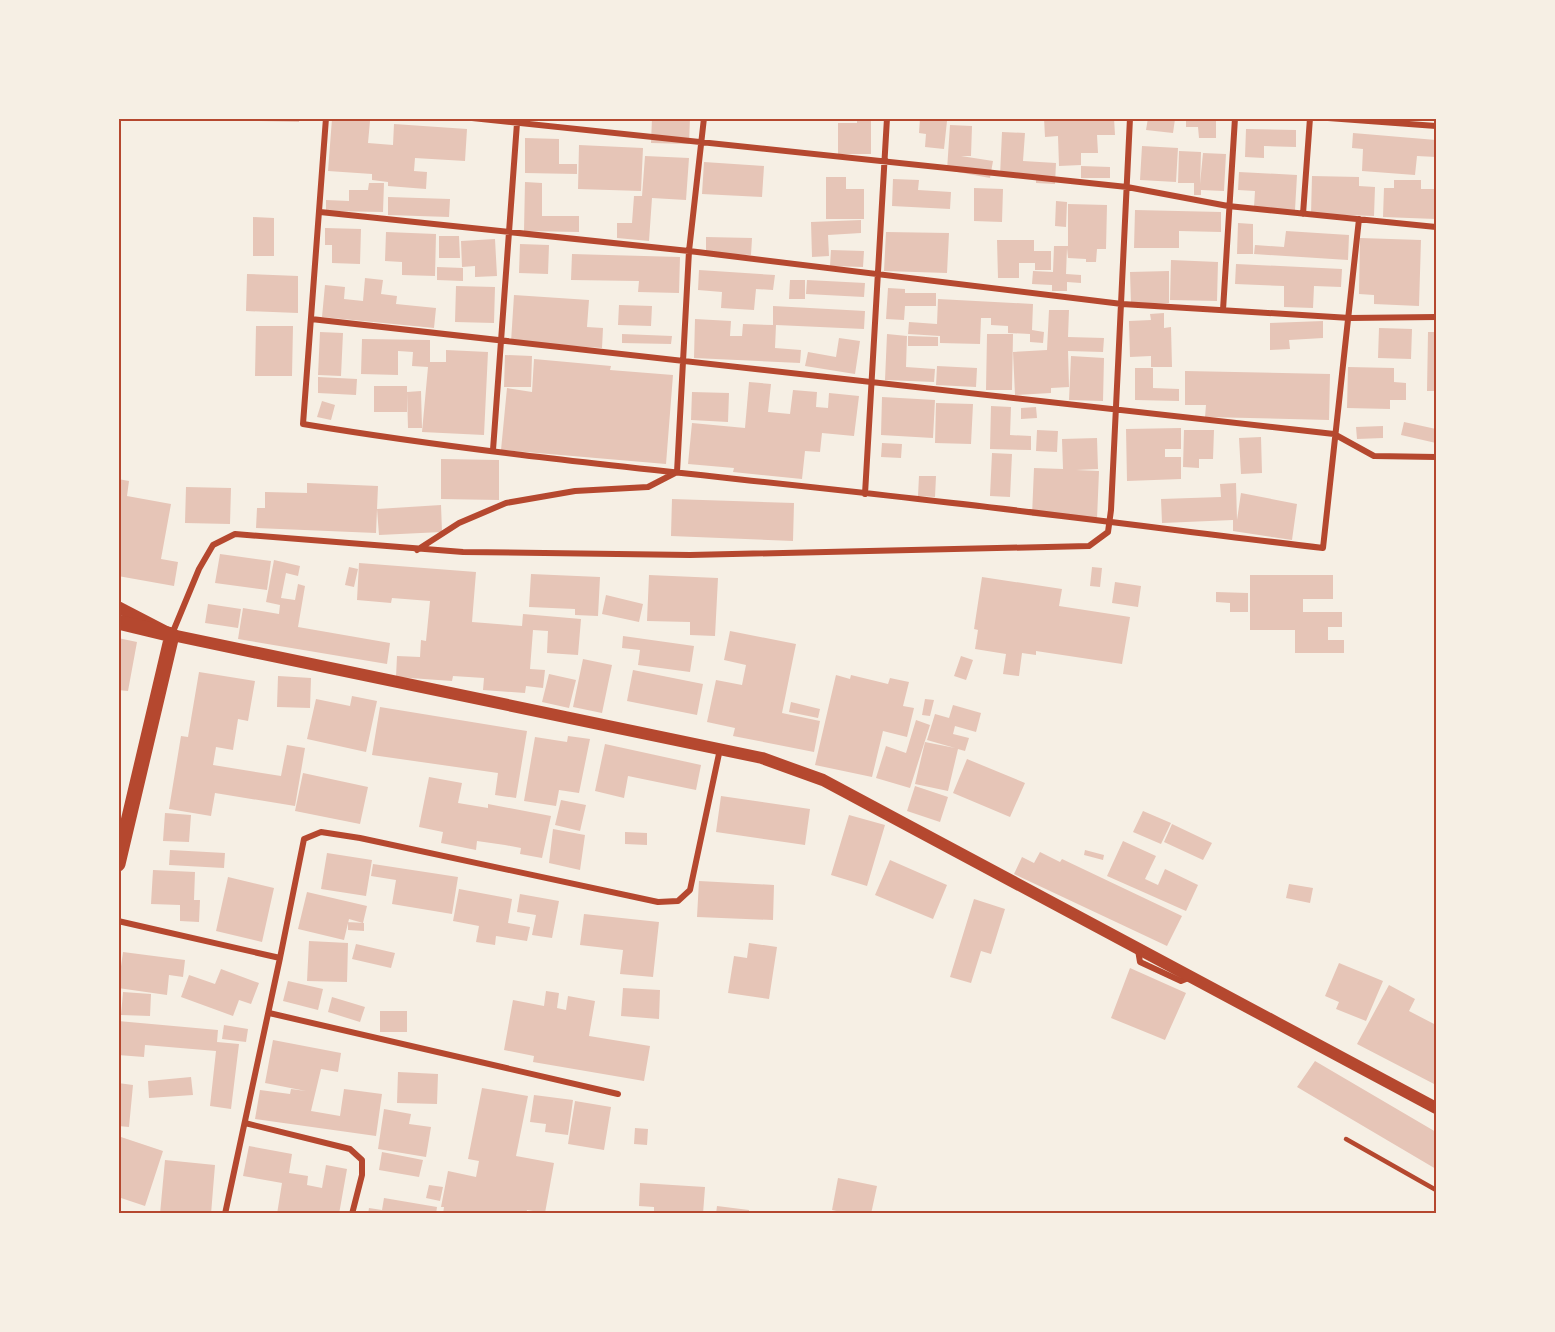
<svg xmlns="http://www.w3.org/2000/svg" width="1555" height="1332" viewBox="0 0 1555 1332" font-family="'Space Grotesk',sans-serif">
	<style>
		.building { fill: #e6c5b7 }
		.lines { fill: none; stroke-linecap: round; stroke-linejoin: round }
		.service { stroke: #b5482f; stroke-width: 4.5 }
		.minor { stroke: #b5482f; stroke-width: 6 }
		.secondary { stroke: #b5482f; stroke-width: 12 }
		.primary { stroke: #b5482f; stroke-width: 15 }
		.neatline { fill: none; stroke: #b5482f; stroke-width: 2 }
	</style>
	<rect width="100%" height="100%" fill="#f6efe4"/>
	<path class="building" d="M259,118H299V122L259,121Z
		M652,118H690L689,144L651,143Z
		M857,118H871V154H838V123H857Z
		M920,118L947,121L944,149L925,147L926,134L919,133Z
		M1044,118H1114L1115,135H1097L1098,153H1081V165L1059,166L1058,136L1045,137Z
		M1148,118L1175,119L1173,133L1146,130Z
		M1186,118H1216V138H1199L1198,127H1186Z
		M332,119L370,121L368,143L393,145L394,124L467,129L465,161L415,158L414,171L427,172L426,189L388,186V182L372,180V174L328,171Z
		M950,125L972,126L971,156H961L993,161L990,178L947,170Z
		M1246,129L1296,130V147L1264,146V158L1245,157Z
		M1002,132L1025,133L1023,161L1056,163L1055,184L1036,183V178L1000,176Z
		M1353,133L1436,140V157L1417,156L1415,175L1362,171L1363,149L1352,148Z
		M525,138L559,139V164H577V174L525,173Z
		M579,145L643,148L641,191L578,189Z
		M1142,146L1178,148L1176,182L1140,180Z
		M1179,151L1201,152L1200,184L1203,153L1226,154L1224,191L1201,190V195H1194V183H1178Z
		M645,156L689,158L686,200L652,198L649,241L617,238V223H632L634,196H642Z
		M704,162L764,166L762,197L702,194Z
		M1081,166L1110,167V178H1081Z
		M1239,172L1297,175L1295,210L1254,207L1255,191L1238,190Z
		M1312,176L1359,177V186L1375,187L1374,216L1311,214Z
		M826,177H846V189H864V219H826Z
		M893,179L919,180L918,190L951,192L950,209L892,206Z
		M1394,180H1421V189H1436V219L1383,217L1384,188H1394Z
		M525,182L542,183V216H579V232L524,231Z
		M369,183H384L383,212L326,211V200L349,201V190H368Z
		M974,188L1003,189L1002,222L974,221Z
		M388,197L450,199L449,217L388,215Z
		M1056,201L1067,202L1066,227L1055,226Z
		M1068,204L1107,205L1106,249H1097L1096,262H1086V259L1068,258L1067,248L1066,274L1081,275V283L1067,282V291H1052V285L1032,284L1033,271L1053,272L1054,246H1068Z
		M1135,210L1221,212V232L1179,231V248H1134Z
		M253,217L274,218V256H253Z
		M861,220V233L828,235L829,256L812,257L811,222Z
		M1238,223L1253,224V254H1237Z
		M325,228L361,229L360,264L332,263V245H325Z
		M1286,231L1349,235L1348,260L1254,254L1255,245L1284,247Z
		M386,232L436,234L435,276L402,275V262L385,261Z
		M886,232L949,233L947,273L884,271Z
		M439,236H459L460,258H439Z
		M706,237L752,238L751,255L706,253Z
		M1360,238L1421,240L1419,306L1374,304V295L1359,294Z
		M495,239L497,276L475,277V266L462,267L461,241Z
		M997,240H1034V251H1051V270H1035V263H1019V278H998Z
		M520,244L549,245L548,274L519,273Z
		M831,250L864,251L863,267L830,266Z
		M572,254L680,257L679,293L638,292L639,281L571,280Z
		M1171,260L1218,262L1217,301L1170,300Z
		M1236,264L1342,269L1341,287L1314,286L1313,308L1284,307V286L1235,284Z
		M437,267L463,268V281L437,280Z
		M699,270L775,275L773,290L756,289L754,310L721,308L722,292L698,290Z
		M1169,271V303L1131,304L1130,272Z
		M247,274L298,276V313L246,311Z
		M365,278L383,280L381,294L397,296L396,304L436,308L434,328L322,317L325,285L345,287L344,299L363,301Z
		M790,280H805V299H789Z
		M807,280L865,283L864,297L806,294Z
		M456,286L495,287L494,323L455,322Z
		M888,288L905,289V293H936V306H905L904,320L886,319Z
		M514,295L589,300L587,327L603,328L602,348L511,342Z
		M938,299L1033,304L1032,330L1044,332L1043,343L1030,342V334L1008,333V326L991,325V318H981L980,344L940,343V336L908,334L909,322L937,324Z
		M619,305L652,306L651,326L618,325Z
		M773,306L865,311L864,329L776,325L775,348L801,350L800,363L694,358L695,319L731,321L730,336H742L743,324L773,325Z
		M1049,310H1069L1068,337L1104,338L1103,352L1068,351L1069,387L1051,388V393L1015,395L1013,352L1047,350Z
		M1164,313V328L1171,327L1172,367H1151V356L1130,357L1129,321L1151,320L1150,314Z
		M1323,321V338L1289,340L1290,349L1270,350V323Z
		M256,326H293L292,376H255Z
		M1379,328L1412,329L1411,359L1378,358Z
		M320,332L343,333L341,376L318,375Z
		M1428,332H1436V391H1427Z
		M622,334L672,336L671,344L622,343Z
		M887,334L907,336L906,367L935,369L934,382L885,380Z
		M987,334H1013L1012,390H986Z
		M908,336L938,337V346H908Z
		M839,338L860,341L855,374L805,366L808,352L836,357Z
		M362,339L430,340V362H446V350L488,352L484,435L422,432L428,367L412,366L413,352L398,351V375L361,374Z
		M505,355L532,356L531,387H504Z
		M1071,356L1104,358L1103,401L1069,400Z
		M534,359L611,366L610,370L673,375L666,464L501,450L507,388L532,392Z
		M937,366L977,368L976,387L936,385Z
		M1348,367L1394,368V382L1406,383V400H1390V409L1347,408Z
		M1135,368H1153V388L1179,389V401L1135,400Z
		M1185,371L1330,374L1329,420L1205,417L1206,405H1185Z
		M318,377L357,379L356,395L318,393Z
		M749,382L771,384L768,412L790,414L793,390L817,392L816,407L828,408L829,393L859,396L854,436L822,433L820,452L805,451L802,479L733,472L734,468L688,464L692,423L745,428Z
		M374,386H407V412H374Z
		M421,391L422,428H408L407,392Z
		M692,392L729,393L728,422L691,420Z
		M882,397L935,400L933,438L881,435Z
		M322,401L335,405L331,420L317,417Z
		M936,403L973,404L971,444L935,443Z
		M991,406L1011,407L1010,435L1031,436V450L990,449Z
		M1036,407L1037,418L1021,419V408Z
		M1404,422L1436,429V443L1401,435Z
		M1383,426V438L1357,439L1356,427Z
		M1181,428V449H1165V457H1181V479L1127,481L1126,429Z
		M1037,430L1058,431L1057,452L1036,451Z
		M1184,430H1214L1213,459H1199V468L1183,467Z
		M1261,437L1262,473L1241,474L1239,438Z
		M1097,438L1098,469L1076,470L1099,471L1097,519L1032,516L1034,468L1063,469L1062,439Z
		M882,443L902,444L901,458L881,457Z
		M992,453L1012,454L1010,497L990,496Z
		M441,459L499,460V500L441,499Z
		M919,476H936L935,497L918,496Z
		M118,479L129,481L127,496L171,504L161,559L178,562L174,586L118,576Z
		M307,483L378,486L376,533L256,528L257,508H265V492L307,493Z
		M1236,483L1237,520L1241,493L1297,504L1292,540L1233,531V520L1162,523L1161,499L1221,497L1220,484Z
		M186,487L231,488L230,524L185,523Z
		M672,499L794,503L793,541L671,536Z
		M441,505L442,532L379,535L377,509Z
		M220,554L271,561L267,590L215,583Z
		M274,560L300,566L298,576L286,573L281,598L295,600L298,584L305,586L298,627L390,643L387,664L238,639L243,608L279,614L280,605L266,602Z
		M359,563L476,572L472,622L522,626L523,614L581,619L578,655L547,653L548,631L533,630L530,669L545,670L543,688L526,686L525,693L483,690L484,678L453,676L452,681L396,677L397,656L420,657L421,640L426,641L430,601L392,598L391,603L357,600Z
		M349,567L358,569L354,587L345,585Z
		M1092,567L1102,568L1100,587L1090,586Z
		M531,574L600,577L598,616L575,615V609L529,607Z
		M649,575L718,578L715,636L690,635V622L647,621Z
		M1250,575H1333V599H1303V612H1342V627H1328V640H1344V653H1295V630H1250Z
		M982,577L1062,589L1059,606L1130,617L1122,664L1036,651V655L1022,653L1019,676L1003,674L1006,654L975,649L978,630L974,629Z
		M1115,582L1141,586L1138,607L1112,603Z
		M1216,592L1248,593V612H1230V603L1216,602Z
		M606,595L643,604L639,622L602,614Z
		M208,604L241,609L238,628L205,623Z
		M730,631L796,644L782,713L820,721L814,752L733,736L735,728L707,722L716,680L742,685L746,665L724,660Z
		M623,636L694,646L690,672L638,665L640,650L622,648Z
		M118,638L137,642L128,691L118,690Z
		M961,656L973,660L966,680L954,676Z
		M583,659L612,665L602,713L573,707Z
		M633,670L703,684L697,715L627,701Z
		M199,672L255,681L248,721L238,719L233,750L216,747L213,765L281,776L287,745L305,748L295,806L215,793L211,816L169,809L181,736L188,737Z
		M549,674L576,680L569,708L542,702Z
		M836,675L850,679L851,675L888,684L890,678L909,682L903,706L914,708L907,737L883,731L872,777L815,765Z
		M278,676L311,678L310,708L277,707Z
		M352,696L377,701L366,752L307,739L316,699L350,706Z
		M925,699L934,700L930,716L922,715Z
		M791,702L820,709L818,718L789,712Z
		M953,705L981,713L976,732L955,726L953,734L969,738L965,751L958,749L948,791L915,784L925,742L955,748L927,740L935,714L949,718Z
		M380,707L527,731L516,798L495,795L498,773L372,755Z
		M916,720L930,725L910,788L876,778L886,746L906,753Z
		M568,736L590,739L579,793L559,790L556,806L524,801L535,737L567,742Z
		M605,744L701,765L696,790L628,776L624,798L595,791Z
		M967,759L1025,783L1010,817L953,793Z
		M303,773L368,787L360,824L295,811Z
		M429,777L462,783L458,803L488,808V804L551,816L542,858L520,854L521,848L505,845L477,841L476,850L441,843L443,832L419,827Z
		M915,786L948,797L940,822L907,811Z
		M721,796L810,809L805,845L716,832Z
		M561,800L586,805L580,831L555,825Z
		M1143,811L1171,823L1161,844L1133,832Z
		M165,813L191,815L189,842L163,841Z
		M849,815L885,825L867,886L831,875Z
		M1172,824L1212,843L1203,860L1164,842Z
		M553,829L585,835L580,870L549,863Z
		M625,832L647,833V845L625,844Z
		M1123,841L1156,856L1145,879L1158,885L1165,869L1198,885L1186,911L1107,876Z
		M170,850L225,853L224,868L169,865Z
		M1085,850L1104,855L1103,860L1084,855Z
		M1040,852L1060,862L1062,859L1182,916L1167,946L1014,874L1022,857L1034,863Z
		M327,853L372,860L366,896L321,889Z
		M890,860L947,885L933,919L875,895Z
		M373,864L458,877L452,914L392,904L396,880L371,876Z
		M153,870L195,872L194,900H200L199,922L180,921V905L151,904Z
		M228,877L274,888L262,942L216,931Z
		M699,881L774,885L773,920L697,917Z
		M1289,884L1313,888L1310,903L1286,898Z
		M459,889L512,899L508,923L530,927L527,941L496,936L495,945L476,942L479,926L453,921Z
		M307,892L367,906L363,923L349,919L344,940L298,929Z
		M520,894L559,901L552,938L532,935L536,915L517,912Z
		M974,899L1005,909L991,954L981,951L971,983L950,977Z
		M584,914L659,922L653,977L620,974L623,950L580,945Z
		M348,922L364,923V931L348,930Z
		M309,941L348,943L347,982L307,981Z
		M749,943L777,947L769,999L728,993L734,956L747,958Z
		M356,944L395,953L391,968L352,959Z
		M123,952L185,960L183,977L169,975L167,995L118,988Z
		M1339,963L1383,981L1366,1021L1336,1009L1339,1002L1325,996Z
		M1130,968L1186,993L1165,1040L1111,1018Z
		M221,969L259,983L251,1004L239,1000L233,1016L181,997L189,975L215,984Z
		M288,981L323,989L318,1010L283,1001Z
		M1389,985L1415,999L1409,1011L1436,1025V1085L1357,1044Z
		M623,988L660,990L659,1019L621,1016Z
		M546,991L559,993L557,1008L566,1010L568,996L595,1001L589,1036L650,1046L644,1081L533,1062L534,1056L504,1050L513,1000L544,1006Z
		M123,992L151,994L150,1016L121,1015Z
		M332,997L365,1007L360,1022L328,1012Z
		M380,1011H407V1032H380Z
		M118,1021L218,1030L217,1042L239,1044L231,1109L210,1106L216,1051L145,1045L144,1057L118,1055Z
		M224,1025L248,1029L246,1042L222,1039Z
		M273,1040L341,1053L338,1072L321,1069L311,1111L340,1116L344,1089L382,1094L376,1136L255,1119L260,1090L290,1094L291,1089L306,1091L265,1083Z
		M1315,1061L1436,1132V1169L1297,1087Z
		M398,1072L438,1074L437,1104L397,1103Z
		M191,1077L193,1095L149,1098L148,1081Z
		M118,1083L133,1085L129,1127L118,1126Z
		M482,1088L528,1096L516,1156L554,1163L545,1213L527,1210L526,1214H443L444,1207H441L448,1171L476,1177L479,1161L468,1159Z
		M534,1095L573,1100L568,1135L545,1132L546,1124L530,1122Z
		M575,1101L611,1107L604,1150L568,1144Z
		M384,1109L411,1114L409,1124L431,1127L426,1157L378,1149Z
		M635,1128L648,1129L647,1145L634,1144Z
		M118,1136L163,1151L145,1206L118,1197Z
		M249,1146L292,1154L289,1173L308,1176L307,1185L322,1188L326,1165L347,1169L339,1214H277L282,1183L243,1176Z
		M382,1152L423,1160L419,1177L379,1170Z
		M165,1160L215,1165L211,1214H160Z
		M838,1178L877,1186L871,1214H850L832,1210Z
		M640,1183L705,1187L703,1214H654V1207L639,1206Z
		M429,1185L443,1187L440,1201L426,1198Z
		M384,1198L437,1207L436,1214H368L369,1208L382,1210Z
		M717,1206L749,1210V1214H716Z"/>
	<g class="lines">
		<path class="service" d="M1346,1139L1436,1190"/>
		<path class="minor" d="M326,118L303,424C507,458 713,475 918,499C1053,514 1188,532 1323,548L1359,219
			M472,118L1127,187L1228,206L1436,227
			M1328,118L1436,126
			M320,212L689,251L1122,304L1350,318L1436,317
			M1303,214L1310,118
			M1223,310L1235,118
			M311,319L1334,434L1374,456L1436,457
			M493,450L517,123
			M865,494L887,118
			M417,550L459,523L506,503L575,491L648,487L677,472L689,251L704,118
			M172,634L199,569L213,545L235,534L463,552L690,555L1089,546L1108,532L1111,510L1130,118
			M118,921L280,958L225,1214
			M1138,950L1140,962L1181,981L1191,977
			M280,958L304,839L321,832L360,838L658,902L678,901L690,890L720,749
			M269,1013L618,1094
			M245,1123L350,1149L362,1160V1175L352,1214"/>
		<path class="secondary" d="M118,607L172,635L762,758L823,780L1436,1108"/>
		<path class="primary" d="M118,622L172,635L118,864"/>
	</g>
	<rect width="1555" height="1332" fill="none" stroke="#f6efe4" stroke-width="240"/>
	<rect x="120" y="120" width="1315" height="1092" class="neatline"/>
</svg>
